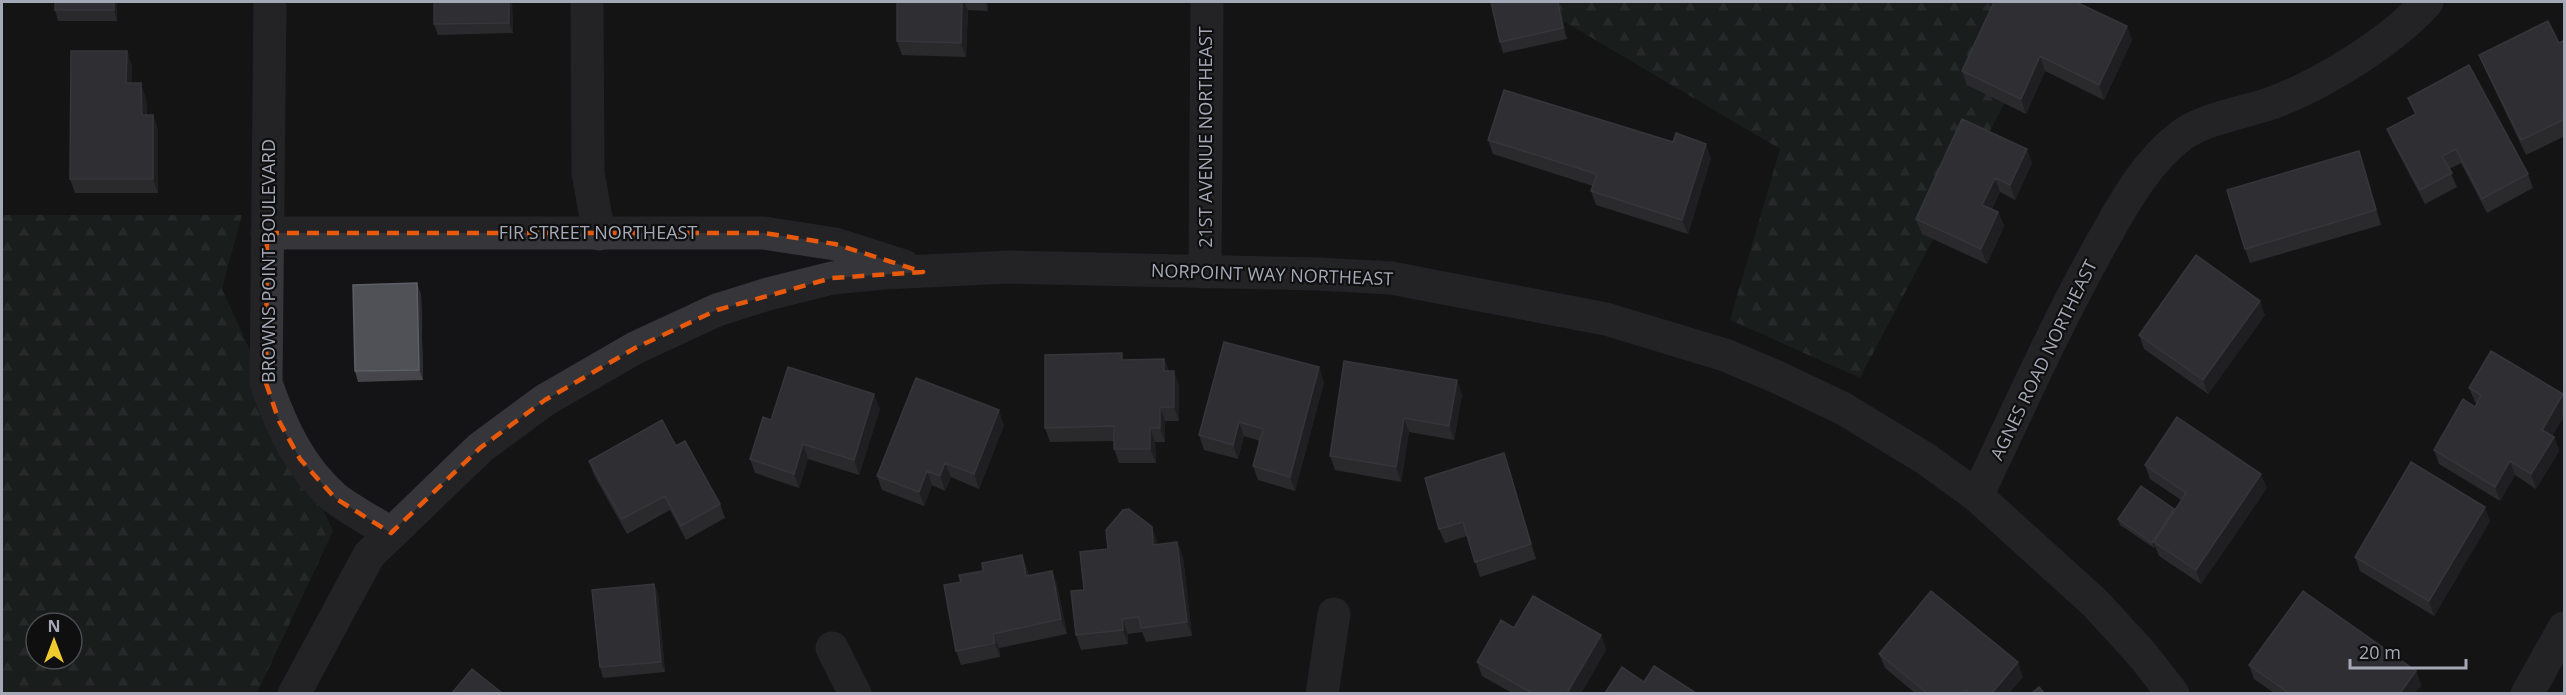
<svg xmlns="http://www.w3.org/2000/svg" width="2566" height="695" viewBox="0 0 2566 695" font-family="'Open Sans',sans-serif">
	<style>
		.forest { fill: url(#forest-firs); fill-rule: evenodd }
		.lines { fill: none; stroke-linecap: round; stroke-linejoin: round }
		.minor { stroke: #35353a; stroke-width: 33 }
		.wall { fill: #45454b }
		.shaded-wall { fill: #2d2d31 }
		.building { fill: #505057; stroke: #5d5e66; stroke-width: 1.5 }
		.marked { fill: none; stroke: #e8590c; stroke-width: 4.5; stroke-dasharray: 12 8; stroke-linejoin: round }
		.labels { text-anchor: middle; stroke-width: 4.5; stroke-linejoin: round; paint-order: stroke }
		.street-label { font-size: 18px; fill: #a5a8b6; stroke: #0f0f10 }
	</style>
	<defs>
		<pattern id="forest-firs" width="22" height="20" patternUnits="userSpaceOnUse" patternTransform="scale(1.5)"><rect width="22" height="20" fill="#202822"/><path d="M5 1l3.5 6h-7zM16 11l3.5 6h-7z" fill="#3d4440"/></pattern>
	</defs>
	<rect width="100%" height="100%" fill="#141416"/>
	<path class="forest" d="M1531,2H2058L1860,378L1730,320L1780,149Z
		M2,215H242L222,289L333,531L257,693H2ZM36,623H72V659H36Z"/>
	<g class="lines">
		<path class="minor" d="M270,2L266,383C281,426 300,468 335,498C352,511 373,522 391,533
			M587,2L588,173L599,234
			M267,233H764L835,244L904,266
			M1205,272L1207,2
			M1977,496C2016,414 2053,331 2097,251C2120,210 2144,163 2182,135C2203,119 2246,112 2272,103C2323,84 2391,42 2427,2
			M832,648L855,694
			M294,694L369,555L480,448L545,400L635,348L717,310L768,294L832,278L883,273L1009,267L1319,274L1391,278L1606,319L1725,355L1777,377L1844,409L1926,459L1977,496L2095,603L2141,653L2173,694
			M1322,694L1334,614
			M2527,694L2564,628"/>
	</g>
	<path class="wall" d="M117,2V21H58L55,10Z
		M434,2H512L513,33L438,35L434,24Z
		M897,2H988V11L968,10L966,57L902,55L897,41Z
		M1559,2L1567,39L1503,53L1500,42Z
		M2127,26L2132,40L2104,100L2045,71L2026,114L1967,85L1962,71Z
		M2565,40V136L2526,155L2485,69L2479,55L2559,43Z
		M127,51L132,66L131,83L146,98L147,115H153L158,130V193H75L70,179Z
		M2408,98L2528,174L2533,188L2487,213L2461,163L2449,169L2457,187L2425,204L2393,143L2387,129L2415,114Z
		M1962,119L2032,163L2015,200L2000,192L1992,209L1998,212L2004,226L1987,264L1922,234L1916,219Z
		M1488,140L1711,158L1688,234L1596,205L1591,191L1593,186L1493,154Z
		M2364,166L2381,225L2250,263L2245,249Z
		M421,294L423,380L358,382L355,371Z
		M2265,315L2208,394L2144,349L2139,335Z
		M1164,359L1169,371L1179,385V421H1165V442H1155L1156,463H1119L1114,449V441L1050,442L1045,428L1125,360Z
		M1344,361L1462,394L1454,440L1409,432L1401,482L1335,470L1330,456Z
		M1324,382L1295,491L1258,480L1253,466L1260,441L1244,436L1238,459L1204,450L1199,435Z
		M2469,388L2563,394L2565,398V415L2552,436L2554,437L2559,451L2536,489L2515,475L2500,501L2439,464L2434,450L2475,407L2477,403L2475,402Z
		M880,409L859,475L808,459L799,488L755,473L750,459L771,420Z
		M1004,425L979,489L951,477L945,491L932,485L924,506L882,490L877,476Z
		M676,446L720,504L725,518L686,540L670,510L627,534L594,475L589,461Z
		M2145,465L2267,488L2201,584L2159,556L2155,546L2154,548L2120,525L2118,519L2174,509L2175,511L2181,500L2150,479Z
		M1509,468L1536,559L1480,577L1467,536L1445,543L1439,529Z
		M2490,521L2434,616L2360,571L2355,557Z
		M1152,527L1157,545L1177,542L1183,557L1192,636L1146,642L1142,632L1128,634V644L1081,650L1076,635L1108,549Z
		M1022,555L1027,569L1029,575L1052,571L1057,585L1067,634L999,648L1000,657L961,665L956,651L983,571Z
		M654,584L658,594L665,672L603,678L600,667Z
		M1514,628L1601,635L1606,650L1581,693H1512L1482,676L1477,662Z
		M1879,654L2023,677L2009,693H1915L1885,668Z
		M2249,665L2416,671L2421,686L2415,693H2274L2254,679Z"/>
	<path class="shaded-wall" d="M114,2H117V21L114,10Z
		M509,2H512L513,33L509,23Z
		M962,2H964L968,10L966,57L961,43Z
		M985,2H988V11Z
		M1558,2H1559L1567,39L1563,28Z
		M2127,26L2132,40L2104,100L2099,85Z
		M127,51L132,66L131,98L126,83Z
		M2040,56L2045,71L2026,114L2021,99Z
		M141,83L146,98L147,130L142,115Z
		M153,115L158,130V193L153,179Z
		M1706,144L1711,158L1688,234L1682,220Z
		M2027,149L2032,163L2015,200L2010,185Z
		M2359,151L2364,166L2381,225L2376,210Z
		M1995,178L2000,192L1987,219L1982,205Z
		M1998,212L2004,226L1987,264L1981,249Z
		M417,283L421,294L423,380L419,370Z
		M2260,301L2265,315L2208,394L2203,380Z
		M1164,359L1169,373L1164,371Z
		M1319,367L1324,382L1295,491L1290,477Z
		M1174,371L1179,385V421L1174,407Z
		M1457,380L1462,394L1454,440L1449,426Z
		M874,394L880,409L859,475L854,460Z
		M2563,394L2565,398V415L2547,444L2542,430Z
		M1160,407L1165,421V442L1160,428Z
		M999,410L1004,425L979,489L974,474Z
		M1404,418L1409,432L1401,482L1396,467Z
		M1239,422L1244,436L1238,459L1233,445Z
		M1150,428L1155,442L1156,463L1150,449Z
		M2554,437L2559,451L2536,489L2531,474Z
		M803,444L808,459L799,488L794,474Z
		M1504,453L1509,468L1536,559L1531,544Z
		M2510,461L2515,475L2500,501L2495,487Z
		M945,463L951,477L945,491L940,476Z
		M927,471L932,485L924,506L919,492Z
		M2261,474L2267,488L2201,584L2196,570Z
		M2485,507L2490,521L2434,616L2429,601Z
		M2174,509L2176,515L2154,542L2155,546L2154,548L2152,543Z
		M1152,527L1157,541L1159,559L1153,545Z
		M1177,542L1183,557L1192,636L1187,622Z
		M1022,555L1027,569L1031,590L1026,576Z
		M1052,571L1057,585L1067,634L1061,619Z
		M654,584L658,594L665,672L661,662Z
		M1122,619L1128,634V644L1123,630Z
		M993,634L999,648L1000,657L995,643Z
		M1601,635L1606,650L1581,693H1567Z
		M2018,662L2023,677L2009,693H1992Z
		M2416,671L2421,686L2415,693H2400Z"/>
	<path class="building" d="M55,2H114V10H55Z
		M434,2H509V23L434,24Z
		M897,2H962L961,43L897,41Z
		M1491,2H1558L1563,28L1500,42Z
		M1994,2H2076L2127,26L2099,85L2040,56L2021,99L1962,71Z
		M2548,21L2559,43L2565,40V119L2521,140L2479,55Z
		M71,51H127L126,83H141L142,115H153V179H70Z
		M2469,65L2528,174L2482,199L2456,149L2442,156L2452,173L2420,190L2387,129L2416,114L2408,98Z
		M1504,90L1673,142L1676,133L1706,144L1682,220L1591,191L1597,174L1488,140Z
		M1962,119L2027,149L2010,185L1995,178L1982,205L1998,212L1981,249L1916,219Z
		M2359,151L2376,210L2245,249L2227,190Z
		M2196,255L2260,301L2203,380L2139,335Z
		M417,283L419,370L355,371L353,285Z
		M1224,342L1319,367L1290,477L1253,466L1263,429L1239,422L1233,445L1199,435Z
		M2491,351L2563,394L2542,430L2554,437L2531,474L2510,461L2495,487L2434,450L2463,399L2475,407L2481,395L2469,388Z
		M1122,353V360L1164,359V371H1174V407H1160V428H1150V449H1114V426L1045,428V355Z
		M1344,361L1457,380L1449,426L1404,418L1396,467L1330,456Z
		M788,367L874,394L854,460L803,444L794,474L750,459L763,417L771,420Z
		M916,378L999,410L974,474L945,463L940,476L927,471L919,492L877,476Z
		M2177,417L2261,474L2196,570L2154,542L2186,493L2145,465Z
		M662,420L676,446L685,441L720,504L681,526L665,496L622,519L589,461Z
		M1504,453L1531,544L1475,562L1463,522L1439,529L1425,478Z
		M2411,462L2485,507L2429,601L2355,557Z
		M2141,486L2174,509L2152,543L2118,519Z
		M1129,509L1152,527L1153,545L1177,542L1187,622L1141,628L1139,617L1122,619L1123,630L1076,635L1071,591L1084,590L1080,552L1108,549L1106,530L1123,510Z
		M1022,555L1026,576L1052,571L1061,619L993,634L995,643L956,651L944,585L961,582L959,575L983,571L982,563Z
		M654,584L661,662L600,667L592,590Z
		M1931,591L2018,662L1992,693H1970L1966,690L1963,693H1927L1879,654Z
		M2303,591L2416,671L2400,693H2289L2249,665Z
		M1533,596L1601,635L1567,693H1532L1477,662L1501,620L1514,628Z
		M1654,666L1696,693H1605L1622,667L1644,682Z
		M472,669L502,693H452Z
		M2039,687L2044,693H2032Z"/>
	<path d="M0 0H2566V695H0ZM267,233H764L835,244L923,272L832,278L717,310L635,348L545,400L480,448L391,533L335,498L300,459L279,421L266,383Z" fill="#141416" fill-opacity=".55" fill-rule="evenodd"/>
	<path class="marked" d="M267,233H764L835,244L923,272L832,278L717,310L635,348L545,400L480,448L391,533L335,498L300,459L279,421L266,383Z"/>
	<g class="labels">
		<g class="street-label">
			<text transform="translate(1206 137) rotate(-90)" y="6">21ST AVENUE NORTHEAST</text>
			<text x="598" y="239">FIR STREET NORTHEAST</text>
			<text transform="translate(269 261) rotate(-90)" y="6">BROWNS POINT BOULEVARD</text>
			<text transform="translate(1272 275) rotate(2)" y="6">NORPOINT WAY NORTHEAST</text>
			<text transform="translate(2044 360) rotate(-64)" y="6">AGNES ROAD NORTHEAST</text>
		</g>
	</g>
	<rect width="2566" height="695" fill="none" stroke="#a5a8b6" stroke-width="6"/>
	<g transform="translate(54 641)"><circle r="28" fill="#0f0f10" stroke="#4b4c52" stroke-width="1.5"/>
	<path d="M0-4.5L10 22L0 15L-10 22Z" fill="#f1ca30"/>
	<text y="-9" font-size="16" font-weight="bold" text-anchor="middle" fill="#a5a8b6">N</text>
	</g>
	<path d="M2350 659v9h116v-9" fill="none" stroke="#a5a8b6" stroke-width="3"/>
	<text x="2359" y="659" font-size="18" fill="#a5a8b6" stroke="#0f0f10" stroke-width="4.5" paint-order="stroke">20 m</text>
</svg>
